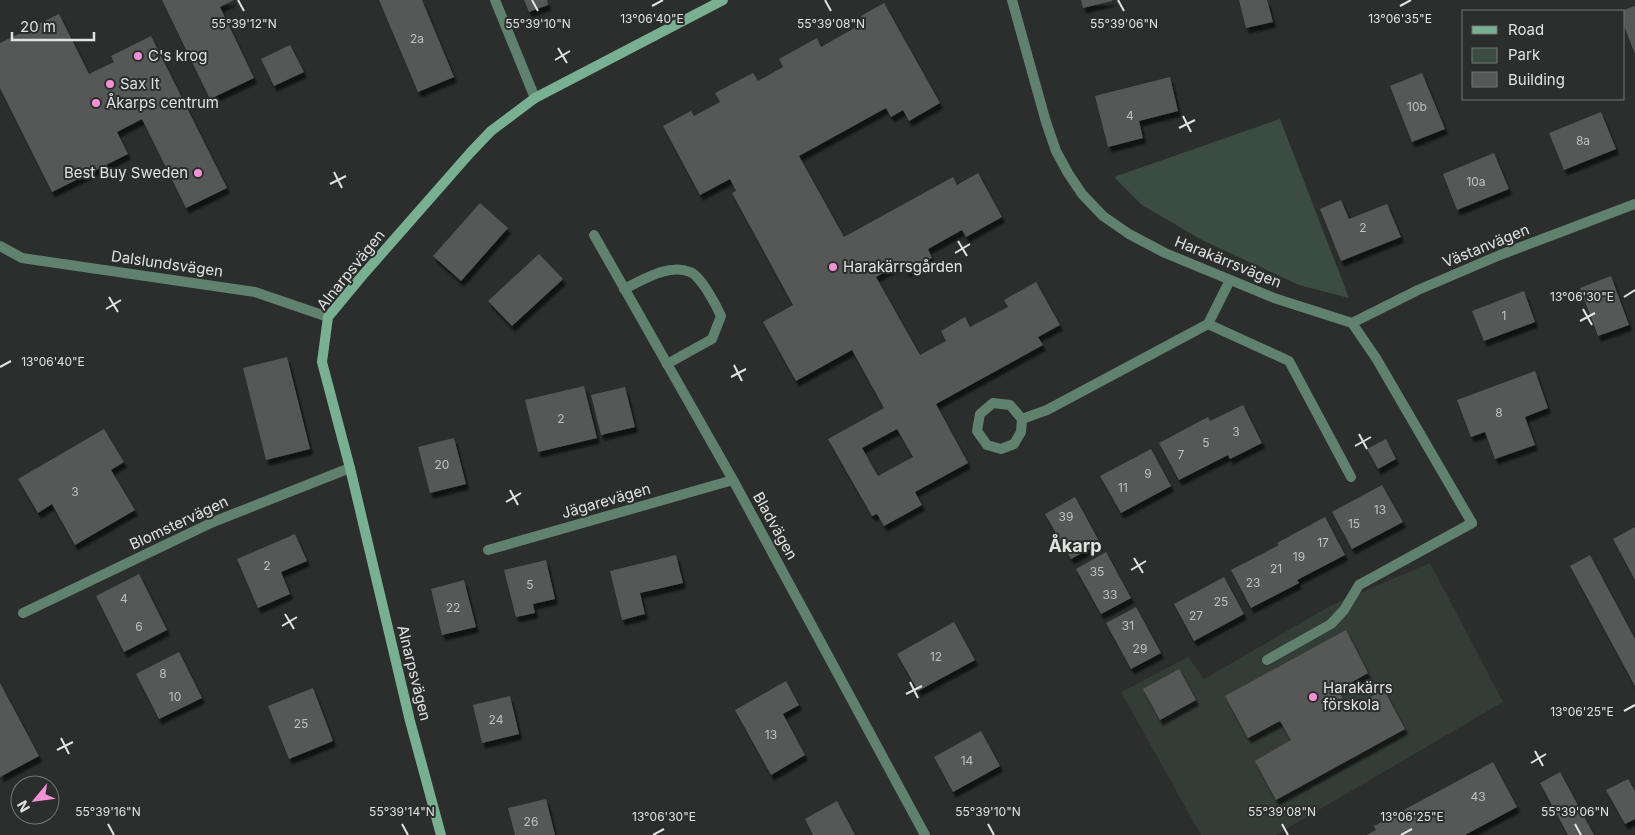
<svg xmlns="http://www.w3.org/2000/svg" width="1635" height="835" viewBox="0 0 1635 835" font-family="Inter,sans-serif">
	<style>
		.built { fill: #343c37 }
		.green { fill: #3b4d42 }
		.building { fill: #555856; fill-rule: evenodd; filter: url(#shadow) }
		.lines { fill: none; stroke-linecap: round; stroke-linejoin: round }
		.lane { stroke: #5f816e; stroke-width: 10 }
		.street { stroke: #5f816e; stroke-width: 10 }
		.secondary { stroke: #7ab092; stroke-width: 10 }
		.ticks { fill: none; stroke: #e1e2e1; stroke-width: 2 }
		.poi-dot { fill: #f391d5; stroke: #2b2e2c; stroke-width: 2 }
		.labels { text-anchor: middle; stroke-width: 4; stroke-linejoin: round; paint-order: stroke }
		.number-label { font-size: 12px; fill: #bec0be }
		.poi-label { font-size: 15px; fill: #e1e2e1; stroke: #2b2e2c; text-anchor: start }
		.street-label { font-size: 15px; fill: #e1e2e1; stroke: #2b2e2c }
		.quarter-label { font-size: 18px; font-weight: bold; fill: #e0e4e1; stroke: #2b2e2c }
		.ticks-label { font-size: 12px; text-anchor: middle; fill: #e1e2e1; stroke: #2b2e2c; stroke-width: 4; stroke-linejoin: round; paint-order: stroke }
	</style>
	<defs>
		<filter id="shadow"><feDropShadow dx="3" dy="5.5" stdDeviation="1" flood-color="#0009"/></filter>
	</defs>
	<rect width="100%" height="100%" fill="#2b2e2c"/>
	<path class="built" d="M1430,563L1503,702L1276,835H1201L1121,692L1188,657L1204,679L1332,605Z"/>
	<path class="green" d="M1280,119L1349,298L1299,285L1202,240L1142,205L1114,177Z"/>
	<path class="building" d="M162,0H234L220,7L254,78L210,99Z
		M379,0H422L454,77L418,92Z
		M524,0H547L548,5L529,12Z
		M1081,0H1112V1L1083,8Z
		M1239,0H1267L1273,22L1246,28Z
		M884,3L940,103L909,121L903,110L891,117L886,108L799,156L844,237L953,177L957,185L978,173L1002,217L966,237L962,230L928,249L932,258L907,272L902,263L876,277L920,355L946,341L941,331L965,317L970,327L1008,307L1004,300L1036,282L1060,325L1038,337L1043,345L936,404L968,463L915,492L922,505L884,526L877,514L872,516L828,439L884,408L852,350L796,381L763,322L793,305L732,193L736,191L730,179L700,195L663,126L691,111L694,116L720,102L715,93L753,73L758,81L783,67L779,59L817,38L821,47L865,22L861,16ZM897,429L913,457L878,476L862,448Z
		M1635,6V54L1624,26V10Z
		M59,14L89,74L114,62L111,56L151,36L227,188L186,208L142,119L117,132L128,154L52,192L0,88V43Z
		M290,45L304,72L274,86L261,59Z
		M1422,73L1445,129L1412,142L1390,86Z
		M1170,77L1178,111L1139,121L1143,138L1108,147L1095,96Z
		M1601,112L1616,149L1564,170L1549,133Z
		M1494,153L1509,189L1457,210L1443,174Z
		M1341,200L1349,219L1387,204L1401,237L1341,261L1320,209Z
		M480,203L508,228L461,281L433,256Z
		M539,254L563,279L512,326L488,301Z
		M1611,276L1629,325L1598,336L1580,288Z
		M1524,291L1535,322L1484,341L1472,311Z
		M287,357L310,449L266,460L243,368Z
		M1535,371L1548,408L1525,417L1535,445L1495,459L1485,432L1471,437L1457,400Z
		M584,386L597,438L538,452L525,400Z
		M625,387L635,427L601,435L591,395Z
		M1243,405L1262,443L1230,459L1228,455L1179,480L1159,443L1208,417L1210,421Z
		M104,429L124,462L111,470L135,510L75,545L52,504L38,513L18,479Z
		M454,438L466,484L430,493L418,447Z
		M1386,439L1396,459L1378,469L1367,449Z
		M1151,449L1171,486L1121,513L1100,476Z
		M1382,485L1403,522L1352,549L1332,512Z
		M1075,497L1100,543L1071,559L1045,514Z
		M1325,517L1345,555L1297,580L1299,583L1251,608L1231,570L1279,545L1277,543Z
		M1635,527V580L1613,539Z
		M295,534L307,561L281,572L290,594L258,608L237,559Z
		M1106,552L1131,598L1101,614L1076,569Z
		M676,555L683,583L640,593L645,614L622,620L610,571Z
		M1590,555L1635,639V686L1570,566Z
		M546,560L555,599L533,604L535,613L516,617L504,570Z
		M139,574L167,630L124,652L96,596Z
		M1224,577L1244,614L1194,641L1174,604Z
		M464,580L476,627L442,635L431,589Z
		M1136,607L1161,653L1131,669L1106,623Z
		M954,622L975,660L918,691L897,654Z
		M1346,630L1368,673L1338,690L1349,709L1384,690L1405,729L1276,800L1255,761L1291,740L1280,721L1248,738L1225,696Z
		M179,652L202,698L159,719L136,674Z
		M1179,669L1196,700L1160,720L1143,689Z
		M786,681L799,705L783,714L805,755L771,775L735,710Z
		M0,683L39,756L0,777Z
		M313,688L333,741L289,759L268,706Z
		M510,696L519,734L482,743L473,705Z
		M981,731L1000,766L953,792L934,757Z
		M1493,762L1517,807L1465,835H1367L1376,830L1374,826Z
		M1560,772L1594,835H1568L1540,783Z
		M1628,779L1635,791V819L1625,824L1606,790Z
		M546,799L555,835H515L508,808Z
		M837,801L855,835H813L805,819Z"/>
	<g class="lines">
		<path class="lane" d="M624,289C643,280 669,263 690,272C701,276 716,305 721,316L712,339L667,364
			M1208,324L1289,361L1351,477
			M1022,419L1010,405L993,403L980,414L977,431L987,445L1001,449L1014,444L1021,432L1022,419L1047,410L1208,324L1230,280
			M1267,660L1331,624L1344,610L1359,585L1472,523"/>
		<path class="street" d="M495,0L535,98
			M1012,0L1046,122L1056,151L1068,173L1082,194L1103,216L1129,234L1165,253L1274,298L1352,323L1376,358L1472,523
			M594,235L733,480L925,835
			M0,246L22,258L255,292L328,317
			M1352,323L1418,290L1500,255L1635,204
			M488,550L733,480
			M23,613L213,522L350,468"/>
		<path class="secondary" d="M441,835L410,721L350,468L322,362L328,317L362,276L470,153L491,131L535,98L723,0"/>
	</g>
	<path class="ticks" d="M238,0L244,11M532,0L538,11M825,0L831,11M1118,0L1124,11M652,6L663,0M1400,6L1411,0M558,48L567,63M555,60L570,51M1183,116L1191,132M1179,128L1195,120M334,172L342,188M330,184L346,176M958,241L967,256M955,253L970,244M109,297L118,312M1624,297L1635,290M106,309L121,300M1583,309L1592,325M1580,321L1595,313M734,365L742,381M0,367L11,361M731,377L746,369M1359,434L1367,449M1355,446L1371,437M510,490L518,505M506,502L521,493M1134,558L1143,573M1131,570L1146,561M285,614L294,629M282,626L297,617M910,682L918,698M906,694L922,686M1624,711L1635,705M61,738L69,754M57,750L73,742M1535,751L1543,766M1531,763L1546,754M108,824L114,835M402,824L408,835M988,824L994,835M1282,824L1288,835M1575,824L1581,835M653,835L664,829M1401,835L1412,829"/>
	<g class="poi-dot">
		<circle cx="138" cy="56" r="5"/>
		<circle cx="110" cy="84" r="5"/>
		<circle cx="96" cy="103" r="5"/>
		<circle cx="198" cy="173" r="5"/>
		<circle cx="833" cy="267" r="5"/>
		<circle cx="1313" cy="697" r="5"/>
	</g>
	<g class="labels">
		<g class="number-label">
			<text x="417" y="43">2a</text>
			<text x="1417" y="111">10b</text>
			<text x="1130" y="120">4</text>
			<text x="1583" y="145">8a</text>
			<text x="1476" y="186">10a</text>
			<text x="1363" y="232">2</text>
			<text x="1504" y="320">1</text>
			<text x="1499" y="417">8</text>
			<text x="561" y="423">2</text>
			<text x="1236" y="436">3</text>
			<text x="1206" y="447">5</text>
			<text x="1181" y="459">7</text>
			<text x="442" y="469">20</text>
			<text x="1148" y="478">9</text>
			<text x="1123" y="492">11</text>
			<text x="75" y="496">3</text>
			<text x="1380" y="514">13</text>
			<text x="1066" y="521">39</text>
			<text x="1354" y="528">15</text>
			<text x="1323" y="547">17</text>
			<text x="1299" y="561">19</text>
			<text x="267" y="570">2</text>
			<text x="1276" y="573">21</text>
			<text x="1097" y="576">35</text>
			<text x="1253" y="587">23</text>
			<text x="530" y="589">5</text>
			<text x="1110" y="599">33</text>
			<text x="124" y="603">4</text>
			<text x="1221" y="606">25</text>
			<text x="453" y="612">22</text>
			<text x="1196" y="620">27</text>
			<text x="1128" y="630">31</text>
			<text x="139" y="631">6</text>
			<text x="1140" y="653">29</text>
			<text x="936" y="661">12</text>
			<text x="163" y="678">8</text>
			<text x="175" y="701">10</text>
			<text x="496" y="724">24</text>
			<text x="301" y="728">25</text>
			<text x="771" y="739">13</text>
			<text x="967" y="765">14</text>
			<text x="1478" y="801">43</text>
			<text x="531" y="826">26</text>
		</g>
		<g class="poi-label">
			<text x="148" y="61">C's krog</text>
			<text x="120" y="89">Sax It</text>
			<text x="106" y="108">Åkarps centrum</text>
			<text x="188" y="178" text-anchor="end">Best Buy Sweden</text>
			<text x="843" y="272">Harakärrsgården</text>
			<text x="1323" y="693">Harakärrs<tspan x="1323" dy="17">förskola</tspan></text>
		</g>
		<g class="street-label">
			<text transform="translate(1486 246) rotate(-22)" y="5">Västanvägen</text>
			<text transform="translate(1228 262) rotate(22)" y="5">Harakärrsvägen</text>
			<text transform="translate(167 264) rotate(8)" y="5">Dalslundsvägen</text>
			<text transform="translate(351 270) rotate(-51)" y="5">Alnarpsvägen</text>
			<text transform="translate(606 501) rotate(-16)" y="5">Jägarevägen</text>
			<text transform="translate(179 523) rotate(-25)" y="5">Blomstervägen</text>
			<text transform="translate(775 526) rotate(61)" y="5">Bladvägen</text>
			<text transform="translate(414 673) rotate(76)" y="5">Alnarpsvägen</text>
		</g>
		<g class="quarter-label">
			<text x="1075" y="552">Åkarp</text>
		</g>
	</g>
	<g class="ticks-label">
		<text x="1400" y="23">13°06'35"E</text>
		<text x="652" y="23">13°06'40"E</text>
		<text x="244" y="28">55°39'12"N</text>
		<text x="538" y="28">55°39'10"N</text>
		<text x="831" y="28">55°39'08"N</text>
		<text x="1124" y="28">55°39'06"N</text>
		<text x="1582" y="301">13°06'30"E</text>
		<text x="53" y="366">13°06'40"E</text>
		<text x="1582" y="716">13°06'25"E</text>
		<text x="108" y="816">55°39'16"N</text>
		<text x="402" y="816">55°39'14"N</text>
		<text x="988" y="816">55°39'10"N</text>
		<text x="1282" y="816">55°39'08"N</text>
		<text x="1575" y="816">55°39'06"N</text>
		<text x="664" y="821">13°06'30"E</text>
		<text x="1412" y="821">13°06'25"E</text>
	</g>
	<rect x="1462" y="10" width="162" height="90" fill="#2b2e2c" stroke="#747674"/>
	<rect x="1472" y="26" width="25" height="8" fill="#7ab092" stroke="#747674"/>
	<text x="1508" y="35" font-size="15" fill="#e1e2e1">Road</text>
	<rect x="1472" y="48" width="25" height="15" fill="#3b4d42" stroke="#747674"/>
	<text x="1508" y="60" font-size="15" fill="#e1e2e1">Park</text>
	<rect x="1472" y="72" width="25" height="15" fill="#555856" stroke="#747674"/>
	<text x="1508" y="85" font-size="15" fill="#e1e2e1">Building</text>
	<g transform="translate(35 800) rotate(241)"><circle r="24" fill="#2b2e2c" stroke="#747674"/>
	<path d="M0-4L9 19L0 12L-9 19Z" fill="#f391d5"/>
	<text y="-8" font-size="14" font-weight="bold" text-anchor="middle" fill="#e1e2e1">N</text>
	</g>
	<path d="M12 32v8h82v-8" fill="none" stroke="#e1e2e1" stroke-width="2.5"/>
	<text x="20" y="32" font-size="15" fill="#e1e2e1" stroke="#2b2e2c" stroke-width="4" paint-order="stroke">20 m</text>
</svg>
